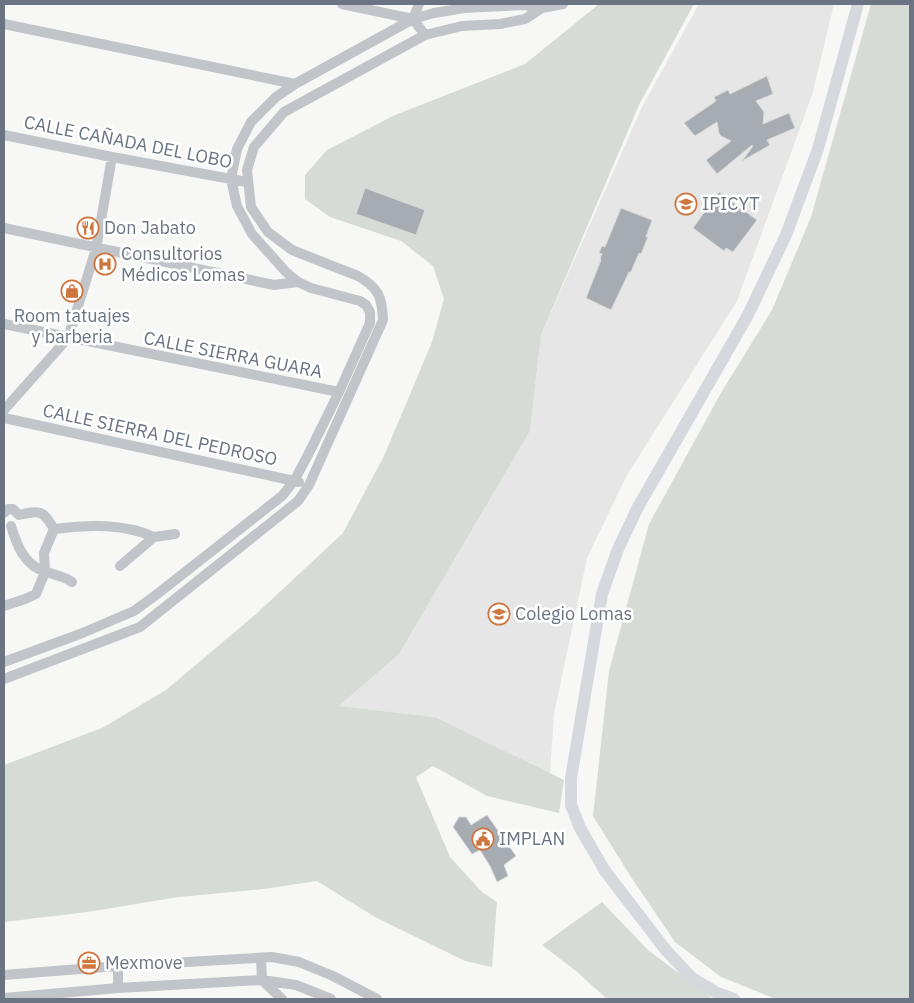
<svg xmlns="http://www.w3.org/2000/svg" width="914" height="1003" viewBox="0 0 914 1003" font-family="'IBM Plex Sans',sans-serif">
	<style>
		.built { fill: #e5e6e5 }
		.green { fill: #d6dcd5 }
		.building { fill: #a7acb3; stroke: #d9d9d7 }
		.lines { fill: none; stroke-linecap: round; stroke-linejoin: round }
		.minor { stroke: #c1c4c8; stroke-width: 10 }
		.major { stroke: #d5d8dc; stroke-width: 12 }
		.labels { text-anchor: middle; stroke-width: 5; stroke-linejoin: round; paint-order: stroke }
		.street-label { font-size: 18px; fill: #6a7482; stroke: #fff }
		.poi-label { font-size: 18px; fill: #6a7482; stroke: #fff; text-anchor: start }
	</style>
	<rect width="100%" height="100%" fill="#f7f7f5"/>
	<path class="built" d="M699,4H834L812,95L737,301L627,475L587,558L554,714L550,774L435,717L339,706L399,654L530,431L541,335L642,107Z"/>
	<path class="green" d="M599,4H694L639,105L541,335L530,431L399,654L339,706L435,717L564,780L559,813L487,796L433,766L416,777L450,857L482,892L497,902L492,967L465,961L375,917L317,881L264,889L179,897L87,912L4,922V765L102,728L166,690L256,614L343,533L384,456L432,342L444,299L433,266L401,241L330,217L305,199V175L327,150L395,115L525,64Z
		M871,4H910V999H776L721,977L675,942L631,877L593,816L609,671L649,524L722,391L772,310L811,217Z
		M602,902L648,950L713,999H607L576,971L542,945Z"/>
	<path class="building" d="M767,76L773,94L756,101L764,112L763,124L789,113L795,128L767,140L770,145L742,161L753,146L752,145L717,174L706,160L731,141L721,136L719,133L717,122L695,136L684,123L716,101L714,97L728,90L730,94Z
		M365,188L425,210L416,235L356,214Z
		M719,192L757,220L733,252L726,248L724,251L693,228Z
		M621,208L652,220L646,237H648L641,254L639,253L631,272H629L611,310L586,298L601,260L600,259L602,254L599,253L602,246L605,247Z
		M487,815L516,856L504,865L508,876L497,882L490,866L480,850L472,854L453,827L459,817H466L471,825Z"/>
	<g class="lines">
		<path class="minor" d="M342,4L413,19
			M419,4L413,19L425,35
			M4,24L295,84
			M4,135L112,157L247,182
			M4,228L274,285L298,282
			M4,324L339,392
			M4,410L68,338L96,249L112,157
			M4,418L299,482
			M4,513L8,509H13L19,515
			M19,515C40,510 43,510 54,529
			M11,526C17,546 25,566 46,572C56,575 64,576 72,582
			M120,566L154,537L175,534
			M4,606L25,599L36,594L45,572L44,553L54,529C87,525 124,523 154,537
			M4,662L80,634L134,611L156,595L282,496L294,481L308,455L339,392L370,323V312L366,305L360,301L311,288L298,282L286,272L252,234L237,206L231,179L237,149L251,122L276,97L295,84L413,19L434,13L464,8L524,5L542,8L563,4
			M4,679L140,627L298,501L309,485L383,320C382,297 379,288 358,276L292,250L268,232L251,207L247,170L254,147L284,112L425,35L462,26L500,24L525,19L542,8
			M261,958L262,980L282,999
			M118,966V988
			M4,975L118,966L272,957L299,962L333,976L377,999
			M4,998L118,988L262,980L296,985L331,999"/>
		<path class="major" d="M734,999L717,993L692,978L665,949L605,871L580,828L571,805V778L602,594L618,549L638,507L748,315L786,235L818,149L858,4"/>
	</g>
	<defs>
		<g id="university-ring" transform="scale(1.125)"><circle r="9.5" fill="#fff" stroke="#cf753e" stroke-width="1.5"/><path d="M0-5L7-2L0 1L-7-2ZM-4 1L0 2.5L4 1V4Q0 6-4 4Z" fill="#cf753e"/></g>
		<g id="restaurant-ring" transform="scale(1.125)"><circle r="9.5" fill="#fff" stroke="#cf753e" stroke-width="1.5"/><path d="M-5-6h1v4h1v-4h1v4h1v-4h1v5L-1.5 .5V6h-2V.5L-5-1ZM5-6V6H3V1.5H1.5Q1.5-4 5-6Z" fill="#cf753e"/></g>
		<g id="hospital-ring" transform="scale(1.125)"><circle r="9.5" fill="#fff" stroke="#cf753e" stroke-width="1.5"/><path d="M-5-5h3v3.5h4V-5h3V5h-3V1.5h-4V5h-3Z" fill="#cf753e"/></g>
		<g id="shop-ring" transform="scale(1.125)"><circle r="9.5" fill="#fff" stroke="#cf753e" stroke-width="1.5"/><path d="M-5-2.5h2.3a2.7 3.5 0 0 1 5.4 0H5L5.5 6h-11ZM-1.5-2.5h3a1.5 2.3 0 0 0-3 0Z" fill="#cf753e"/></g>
		<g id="school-ring" transform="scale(1.125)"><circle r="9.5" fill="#fff" stroke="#cf753e" stroke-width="1.5"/><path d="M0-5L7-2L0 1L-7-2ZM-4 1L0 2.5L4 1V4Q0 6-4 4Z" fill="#cf753e"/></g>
		<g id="civic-ring" transform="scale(1.125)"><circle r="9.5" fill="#fff" stroke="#cf753e" stroke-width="1.5"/><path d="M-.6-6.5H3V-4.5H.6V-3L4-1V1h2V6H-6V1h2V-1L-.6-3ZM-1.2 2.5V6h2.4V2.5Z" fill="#cf753e"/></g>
		<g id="office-ring" transform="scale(1.125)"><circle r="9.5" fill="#fff" stroke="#cf753e" stroke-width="1.5"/><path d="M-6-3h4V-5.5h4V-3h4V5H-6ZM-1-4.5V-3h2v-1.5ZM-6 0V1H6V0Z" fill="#cf753e"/></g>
	</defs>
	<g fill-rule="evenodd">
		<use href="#university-ring" x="686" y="204"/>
		<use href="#restaurant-ring" x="88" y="228"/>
		<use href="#hospital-ring" x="105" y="264"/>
		<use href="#shop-ring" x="72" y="291"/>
		<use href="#school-ring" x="499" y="614"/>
		<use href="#civic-ring" x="483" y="839"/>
		<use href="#office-ring" x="89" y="963"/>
	</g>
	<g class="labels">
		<g class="street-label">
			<text transform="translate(128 142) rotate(11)" y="6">CALLE CAÑADA DEL LOBO</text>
			<text transform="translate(233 355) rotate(11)" y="6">CALLE SIERRA GUARA</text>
			<text transform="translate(160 435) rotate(12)" y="6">CALLE SIERRA DEL PEDROSO</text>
		</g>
		<g class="poi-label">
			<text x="702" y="210">IPICYT</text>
			<text x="104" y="234">Don Jabato</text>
			<text x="121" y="260">Consultorios<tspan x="121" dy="21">Médicos Lomas</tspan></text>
			<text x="72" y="322" text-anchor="middle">Room tatuajes<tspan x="72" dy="21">y barberia</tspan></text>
			<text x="515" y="620">Colegio Lomas</text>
			<text x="499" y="845">IMPLAN</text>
			<text x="105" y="969">Mexmove</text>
		</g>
	</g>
	<rect width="914" height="1003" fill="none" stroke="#6a7482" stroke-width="10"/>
</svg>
